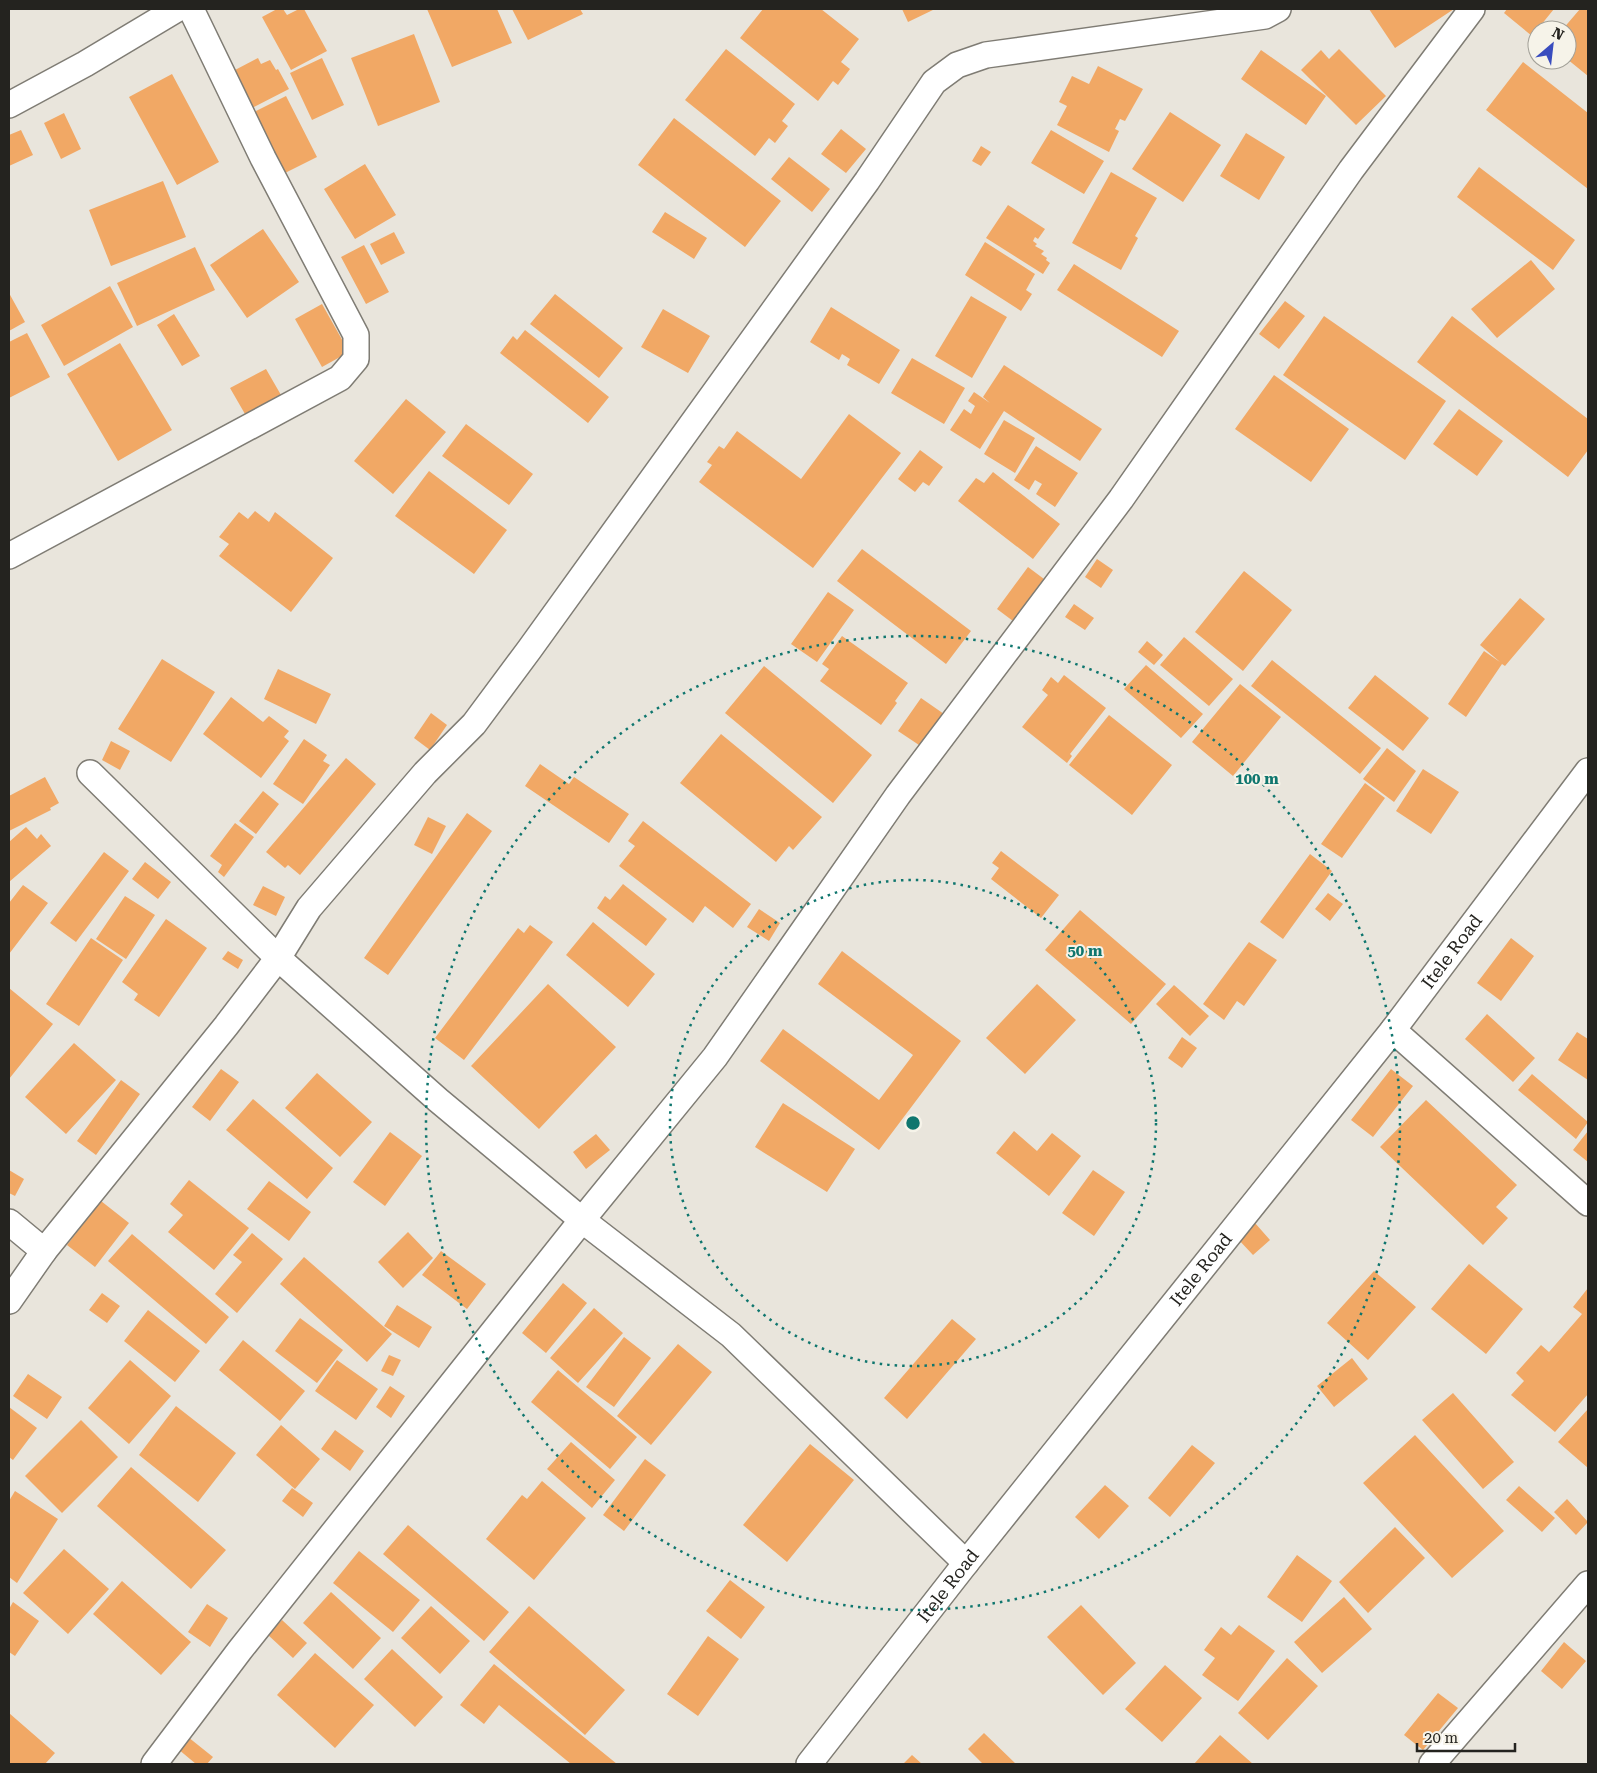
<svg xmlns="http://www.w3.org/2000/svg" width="1597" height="1773" viewBox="0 0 1597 1773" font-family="'Roboto Serif',serif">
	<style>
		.building { fill: #f1a865 }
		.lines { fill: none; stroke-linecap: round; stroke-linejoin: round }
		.street-casing { stroke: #7f7c74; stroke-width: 28 }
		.street { stroke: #fff; stroke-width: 25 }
		.ring { fill: none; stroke: #0f766e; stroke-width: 2.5; stroke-dasharray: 2.5 5 }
		.labels { text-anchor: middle; stroke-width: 4; stroke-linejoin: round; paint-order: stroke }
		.street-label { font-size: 18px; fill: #24231f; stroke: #f6f3e9 }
		.centre { fill: #0f766e; stroke: #f6f3e9; stroke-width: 2.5 }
		.ring-label { font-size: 15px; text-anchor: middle; font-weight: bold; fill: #0f766e; stroke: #f6f3e9; stroke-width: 4; stroke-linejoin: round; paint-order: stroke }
	</style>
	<rect width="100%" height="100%" fill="#e9e5dc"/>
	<path class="building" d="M277,9H283L287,15L299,9H304L327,51L291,70L262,17Z
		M427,9H497L512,43L452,67Z
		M512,9H580L583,14L528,40Z
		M763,9H821L859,39L841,62L850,69L838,85L833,81L818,101L740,38Z
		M902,9H935L908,22Z
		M1369,9H1454L1395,48Z
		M1507,9H1554L1532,36L1504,13Z
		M1580,9H1588V76L1567,59V30H1562Z
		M414,34L440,102L378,126L351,58Z
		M726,49L795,104L782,121L788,126L775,143L769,138L755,156L685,100Z
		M1339,49L1386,96L1356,125L1301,70L1321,50L1329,59Z
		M1261,50L1326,96L1306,125L1241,79Z
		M258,58L261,64L270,60L276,70L278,69L289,89L252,108L240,85L242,84L235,70Z
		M322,58L344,105L312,120L290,73Z
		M1523,62L1588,113V189L1486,110Z
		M1098,66L1143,89L1125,121L1120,119L1115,129L1119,131L1109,152L1057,125L1067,106L1059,102L1072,76L1089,84Z
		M172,74L219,162L177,185L129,97Z
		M286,96L317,157L279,176L248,115Z
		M1170,112L1221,145L1183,202L1132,169Z
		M64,113L81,149L61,159L44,123Z
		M674,118L781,201L745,247L638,165Z
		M841,129L866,149L846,173L821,154Z
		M21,130L33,155L9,166V135Z
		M1051,130L1104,161L1084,194L1031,163Z
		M1246,133L1285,157L1259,200L1220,176Z
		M981,146L991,152L981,166L972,161Z
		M789,157L830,189L812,212L771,179Z
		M365,164L396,215L355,239L324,189Z
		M1479,167L1575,240L1553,270L1457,197Z
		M1111,172L1157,198L1135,236L1138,238L1121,270L1072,243Z
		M163,181L186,237L111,266L89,210Z
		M1008,205L1045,229L1038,239L1035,237L1033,241L1037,244L1035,246L1044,251L1041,254L1047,258L1046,260L1050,263L1043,274L986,238Z
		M665,212L707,238L694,259L652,232Z
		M263,229L299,282L247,318L210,265Z
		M394,232L405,253L381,265L370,244Z
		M985,242L1035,274L1026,290L1032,294L1021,311L965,275Z
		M364,245L389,292L366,304L341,257Z
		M195,247L215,290L137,326L117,283Z
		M1531,260L1555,289L1497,338L1471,309Z
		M1074,264L1179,331L1162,357L1057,290Z
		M110,286L133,327L64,366L41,325Z
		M9,293L25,322L9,331Z
		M555,294L623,348L599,378L530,324Z
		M971,296L1007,317L972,378L935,356Z
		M1285,301L1305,316L1279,349L1259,334Z
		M322,304L349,352L322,367L295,319Z
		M831,307L900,350L879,384L847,365L850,359L842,354L839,360L810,342Z
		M663,309L710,336L688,373L641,347Z
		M174,314L200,356L182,366L157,325Z
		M1324,316L1446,401L1405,460L1283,375Z
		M1452,316L1588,419V450L1568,477L1417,362Z
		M525,330L609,397L588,423L500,353L513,336L517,340Z
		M27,333L50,377L9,398V342Z
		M120,343L172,430L118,461L67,374Z
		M912,358L965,388L944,424L891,393Z
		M1004,365L1102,429L1080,461L1004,411L980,449L950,430L964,409L971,414L975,406L968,401L974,392L990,403L983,397Z
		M266,369L281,395L245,414L230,388Z
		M1274,375L1349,429L1311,482L1235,429Z
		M406,399L446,432L393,494L354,461Z
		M1459,409L1503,441L1477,476L1433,444Z
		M849,414L901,453L813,568L699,482L712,465L707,462L719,446L724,449L737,431L801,479Z
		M1004,420L1035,438L1015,473L984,454Z
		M466,424L533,474L509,505L442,456Z
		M1036,446L1078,473L1055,507L1036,494L1042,484L1035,480L1029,490L1014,480Z
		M920,450L943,467L929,486L923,482L915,492L898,479Z
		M429,471L507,530L474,574L395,516Z
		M993,472L1060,524L1033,559L958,501L976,478L984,483Z
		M255,511L269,522L275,512L333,558L291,612L219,556L229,544L219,537L239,512L248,519Z
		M862,549L971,631L946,664L837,581Z
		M1097,559L1113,570L1101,588L1085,577Z
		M1028,567L1044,579L1013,621L997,609Z
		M1244,571L1292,610L1243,671L1195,632Z
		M828,592L854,610L817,662L791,644Z
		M1520,598L1545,619L1505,666L1502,664L1466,717L1448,704L1484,651L1500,662L1480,645Z
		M1074,604L1094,618L1085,630L1065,617Z
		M842,636L908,683L895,701L897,703L881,725L820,681L829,669L822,664Z
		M1184,637L1233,679L1209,706L1160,665Z
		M1147,641L1163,655L1154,665L1138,652Z
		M162,659L215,692L171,762L118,729Z
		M1272,660L1381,748L1360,774L1251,686Z
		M1146,665L1203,714L1181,738L1124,689Z
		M764,666L872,755L833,803L725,713Z
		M278,669L331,694L316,724L264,699Z
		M1064,675L1106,708L1070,754L1072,756L1067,763L1022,727L1048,695L1042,690L1051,677L1058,683Z
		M1375,675L1429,718L1403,751L1348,708Z
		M1240,684L1281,717L1233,776L1192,742Z
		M231,697L263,722L269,716L289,731L284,737L289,741L261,778L203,734Z
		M921,698L944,714L922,747L898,731Z
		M431,713L447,725L430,750L414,738Z
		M1109,715L1172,765L1132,815L1069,765Z
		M721,734L822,817L793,850L789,846L776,862L680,783Z
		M304,739L327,755L323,761L330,765L303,804L273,784Z
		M111,741L130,751L120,770L102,760Z
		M1387,748L1416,771L1394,802L1363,779Z
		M346,758L376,784L300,875L288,865L285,868L266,852Z
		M540,764L569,784L574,777L629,814L609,843L525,786Z
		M1423,769L1459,792L1431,834L1396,811Z
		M45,777L59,803L50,808L51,810L9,831V796Z
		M1365,783L1385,798L1342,858L1321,844Z
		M263,791L279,804L256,834L239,821Z
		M467,813L492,831L388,975L364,958Z
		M428,817L446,826L432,854L414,845Z
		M643,821L751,904L733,928L705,906L693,923L619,866L635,846L628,841Z
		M235,823L254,837L224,877L218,872L222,865L210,856Z
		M26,827L37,839L41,834L51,846L9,882V842Z
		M1001,851L1059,895L1041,918L991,879L999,868L992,863Z
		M104,852L129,871L76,942L50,923Z
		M1310,854L1332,871L1283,939L1260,922Z
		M145,862L171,882L158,899L132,879Z
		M623,884L667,919L646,946L597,908L605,896L610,900Z
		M23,885L48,903L9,954V903Z
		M263,886L285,897L276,916L253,905Z
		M1328,893L1343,904L1330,921L1315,909Z
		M125,896L155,915L126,959L96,939Z
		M759,909L780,923L769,941L747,927Z
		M1080,910L1166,984L1131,1024L1045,950Z
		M166,919L207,948L159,1017L134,1000L138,994L122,982Z
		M593,922L655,974L628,1007L566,955Z
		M530,925L553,942L464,1060L435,1038L518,928L524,933Z
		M91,938L123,960L79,1026L46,1004Z
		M1511,938L1534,956L1501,1001L1477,983Z
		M1249,942L1277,960L1244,1006L1237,1001L1224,1020L1203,1004Z
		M228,951L243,960L238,969L222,959Z
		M842,951L961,1041L879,1150L760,1061L783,1029L879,1100L913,1055L818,984Z
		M548,984L616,1047L539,1129L471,1066Z
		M1037,984L1076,1020L1025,1074L986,1038Z
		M1174,985L1209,1016L1190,1036L1156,1004Z
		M9,988L53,1024L9,1079Z
		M1487,1014L1535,1058L1513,1082L1465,1039Z
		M1577,1032L1588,1039V1080L1558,1060Z
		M1182,1037L1197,1048L1182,1068L1168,1058Z
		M74,1043L116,1080L66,1134L25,1097Z
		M221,1069L239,1082L210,1121L192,1107Z
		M1391,1069L1413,1086L1373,1137L1351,1120Z
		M317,1073L372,1122L340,1157L285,1108Z
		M1532,1074L1588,1122L1576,1139L1518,1090Z
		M121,1080L140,1094L96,1155L77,1141Z
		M253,1099L333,1168L307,1199L226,1130Z
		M1426,1100L1517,1185L1496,1207L1508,1218L1483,1245L1380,1147Z
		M783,1103L855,1149L827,1192L755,1147Z
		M1014,1131L1037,1151L1052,1133L1081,1156L1049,1196L996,1153Z
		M1588,1131V1162L1573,1150Z
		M390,1132L422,1156L385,1206L353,1182Z
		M596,1134L610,1150L586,1169L573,1152Z
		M9,1170L24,1179L15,1196L9,1193Z
		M1093,1170L1125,1192L1094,1236L1062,1213Z
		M189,1180L249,1228L214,1270L168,1232L183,1215L170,1204Z
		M269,1181L311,1212L289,1241L247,1209Z
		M101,1201L129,1223L95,1267L67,1245Z
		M1255,1223L1270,1240L1253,1255L1237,1238Z
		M408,1232L433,1258L403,1288L378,1262Z
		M252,1233L283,1259L237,1313L215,1294L242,1262L233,1255Z
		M132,1234L229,1317L206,1344L108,1261Z
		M441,1251L486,1284L467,1309L422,1275Z
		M304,1257L392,1334L367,1362L280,1284Z
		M1469,1264L1523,1309L1486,1354L1431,1309Z
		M1374,1271L1416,1307L1368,1360L1327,1323Z
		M563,1283L587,1303L546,1353L522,1333Z
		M1588,1288V1394L1555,1432L1511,1395L1524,1381L1516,1373L1541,1345L1549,1352L1582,1314L1573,1307Z
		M102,1293L120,1306L107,1323L89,1310Z
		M397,1305L432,1327L419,1348L384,1326Z
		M594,1308L623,1333L578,1383L550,1358Z
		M148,1310L200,1351L175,1382L124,1341Z
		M300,1318L343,1350L317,1383L275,1351Z
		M952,1319L976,1339L907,1419L884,1398Z
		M624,1337L651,1358L614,1407L586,1387Z
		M243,1340L305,1391L280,1421L219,1370Z
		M678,1344L712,1372L651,1445L617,1416Z
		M389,1355L401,1360L393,1376L381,1371Z
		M1352,1358L1368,1379L1334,1407L1317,1386Z
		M130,1360L171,1396L129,1444L88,1408Z
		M337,1360L378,1389L356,1420L315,1391Z
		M558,1370L637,1437L610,1469L531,1402Z
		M28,1374L62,1397L47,1419L13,1396Z
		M390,1386L405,1396L391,1418L376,1407Z
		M1453,1393L1514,1462L1483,1489L1422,1420Z
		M176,1406L236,1453L198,1502L139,1455Z
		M9,1407L37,1428L13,1460L9,1457Z
		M1588,1409V1468L1558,1442Z
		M81,1420L118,1457L62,1513L25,1476Z
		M281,1425L320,1459L295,1489L256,1455Z
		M335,1430L364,1451L350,1471L321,1449Z
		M1415,1435L1504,1531L1452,1578L1363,1483Z
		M571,1442L615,1480L592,1508L547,1469Z
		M810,1444L854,1480L787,1562L743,1525Z
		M1192,1445L1215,1463L1170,1517L1148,1498Z
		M645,1459L666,1475L624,1531L603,1515Z
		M131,1467L226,1550L191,1589L97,1506Z
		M542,1481L586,1518L534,1580L486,1539L522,1495L527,1499Z
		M1105,1485L1129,1506L1099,1539L1075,1517Z
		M1519,1486L1555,1518L1542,1532L1506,1500Z
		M292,1488L313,1503L303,1517L282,1501Z
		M15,1491L58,1519L17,1583L9,1577V1501Z
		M1567,1499L1588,1522L1576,1535L1554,1512Z
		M408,1525L509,1612L484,1641L383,1554Z
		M1395,1527L1425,1558L1368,1613L1339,1582Z
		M64,1549L109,1589L68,1634L23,1593Z
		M359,1551L420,1600L393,1632L333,1583Z
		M1297,1555L1332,1581L1302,1622L1267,1597Z
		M730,1580L765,1607L741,1639L706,1611Z
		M122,1581L191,1642L161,1675L93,1614Z
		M331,1592L381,1638L353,1669L303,1623Z
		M1344,1597L1372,1629L1322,1673L1294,1642Z
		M13,1602L39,1621L15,1656L9,1652V1609Z
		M207,1604L228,1618L210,1647L188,1632Z
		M1081,1605L1136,1663L1103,1695L1047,1637Z
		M431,1606L470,1641L440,1674L401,1638Z
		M529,1606L625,1690L585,1735L489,1652Z
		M282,1620L307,1643L293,1658L268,1635Z
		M1239,1625L1275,1651L1238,1701L1202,1675L1215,1658L1204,1650L1221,1627L1231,1635Z
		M708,1636L739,1659L698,1716L667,1694Z
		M1564,1642L1586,1661L1562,1689L1541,1671Z
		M392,1649L443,1697L415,1727L364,1679Z
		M315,1653L374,1705L335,1748L277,1695Z
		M1287,1658L1318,1686L1268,1740L1238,1713Z
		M494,1664L617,1764H571L499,1705L484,1724L460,1705Z
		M1165,1665L1202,1698L1162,1742L1125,1709Z
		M1438,1693L1458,1708L1423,1750L1404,1735Z
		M9,1713L55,1753L45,1764H9Z
		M984,1733L1016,1764H983L968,1749Z
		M1220,1735L1253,1764H1194Z
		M188,1737L213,1757L207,1764H196L178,1749Z
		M912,1755L922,1764H903Z"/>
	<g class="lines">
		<g class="street-casing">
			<g id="street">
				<path d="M9,105L85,64L177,9"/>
				<path d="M9,556L340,378L356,359V335L263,158L191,9"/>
				<path d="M90,773L278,958L438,1100L582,1220L731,1335L966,1563"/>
				<path d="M1393,1030L1588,1203"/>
				<path d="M9,1222L44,1251L226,1026L278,958L309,908L425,773L474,724L529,650L867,181L934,82L957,65L986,55L1265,16L1278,9"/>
				<path d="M9,1301L44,1251"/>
				<path d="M154,1764L240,1650L582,1220L715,1057L898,795L1121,499L1351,170L1472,9"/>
				<path id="s1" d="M809,1764L966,1563L1393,1030L1588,771"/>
				<path d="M1432,1764L1588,1584"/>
			</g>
		</g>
		<use href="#street" class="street"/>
	</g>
	<g class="ring">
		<circle cx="913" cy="1123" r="243"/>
		<circle cx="913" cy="1123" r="487"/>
	</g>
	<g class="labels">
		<g class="street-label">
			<text dy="6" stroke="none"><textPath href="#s1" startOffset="1036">Itele Road</textPath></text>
			<text dy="6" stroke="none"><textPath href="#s1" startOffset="631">Itele Road</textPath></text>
			<text dy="6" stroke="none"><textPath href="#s1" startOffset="226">Itele Road</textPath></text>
		</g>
	</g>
	<circle cx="913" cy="1123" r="8" class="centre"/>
	<g class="ring-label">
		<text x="1257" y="784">100 m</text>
		<text x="1085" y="956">50 m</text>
	</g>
	<rect width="1597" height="1773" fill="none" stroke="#24231f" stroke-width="20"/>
	<g transform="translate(1552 45) rotate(28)"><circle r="24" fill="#f6f3e9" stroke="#a2a098"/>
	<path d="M0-4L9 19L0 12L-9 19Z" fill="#394cbe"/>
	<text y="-8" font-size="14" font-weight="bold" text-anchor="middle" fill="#24231f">N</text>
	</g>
	<path d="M1417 1743v8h98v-8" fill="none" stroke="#24231f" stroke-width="2.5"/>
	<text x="1424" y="1743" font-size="15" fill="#24231f" stroke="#f6f3e9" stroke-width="4" paint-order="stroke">20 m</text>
</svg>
